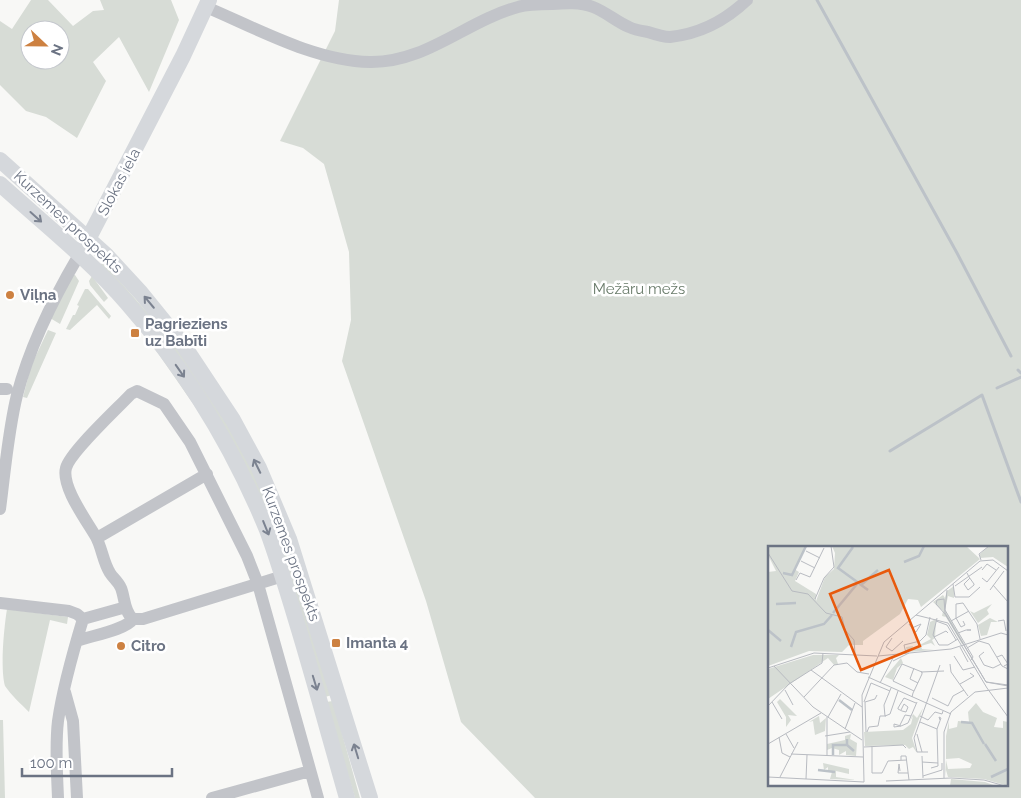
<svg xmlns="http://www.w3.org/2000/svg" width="1021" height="798" viewBox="0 0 1021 798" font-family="Raleway,sans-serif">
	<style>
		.green { fill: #d7dcd6; fill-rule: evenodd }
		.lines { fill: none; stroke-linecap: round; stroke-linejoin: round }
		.stream { stroke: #bcc2c8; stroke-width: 3 }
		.minor { stroke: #c2c4c9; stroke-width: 12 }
		.major { stroke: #d5d8dc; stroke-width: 16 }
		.oneway { stroke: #7b8290 }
		.poi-dot { fill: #cd8141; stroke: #fff; stroke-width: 2 }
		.labels { text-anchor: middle; stroke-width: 5; stroke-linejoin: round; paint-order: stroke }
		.street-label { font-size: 15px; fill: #6b7383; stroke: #fff }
		.park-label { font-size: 15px; fill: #697b6a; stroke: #fff }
		.poi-label { font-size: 15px; font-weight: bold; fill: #6b7383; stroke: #fff; text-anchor: start }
		.inset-river { fill: none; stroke: #bcc2c8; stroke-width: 2.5 }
		.inset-road { fill: none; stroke: #b8bbc1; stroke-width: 1 }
		.view { fill: #e8590c; fill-opacity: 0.15; stroke: #e8590c; stroke-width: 2.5 }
		.inset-edge { fill: none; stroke: #6b7383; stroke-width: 2.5 }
	</style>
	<rect width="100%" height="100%" fill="#f8f8f6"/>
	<path class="green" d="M31,0H48L73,26L93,11L104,10L100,0H171L179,20L149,92L119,37L93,62L106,81L77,138L46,117L26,111L0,85V21L12,29ZM30,30H60V60H30Z
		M339,0H1021V798H535L461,722L426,601L342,361L351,320L349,252L324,164L303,148L280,141L335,31ZM770,547H1007V784H770Z
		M103,262L173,342L238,440L279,528L332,695L325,697L258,497L98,267Z
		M72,275H75L79,281L60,324L50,318Z
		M92,276L108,298L104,302L90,285L89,281Z
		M85,289H88L111,316L109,319L97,305L70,330L66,329L73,315H75L79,306L77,305Z
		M48,330L56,333L27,398L23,397L31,366Z
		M7,609L68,617L67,624L50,620L29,712C21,704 11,695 5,686C0,668 4,628 7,609Z
		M333,701L360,798H355L326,702Z
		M0,720H3L5,798H0Z"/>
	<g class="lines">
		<path class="stream" d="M817,0L957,253L1011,356
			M1018,370L1021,373
			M997,388L1021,377
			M890,451L982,395L1021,502"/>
		<path class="minor" d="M206,7C256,28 314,61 370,62C426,63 466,21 518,7C528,4 541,4 552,4C565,3 580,2 593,7C606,12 617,22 629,27C635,30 642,31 648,32C654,34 663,37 670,37C699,34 726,20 747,0
			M0,389H7
			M0,509C5,471 8,432 17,395C30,345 53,299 79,255
			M97,538L207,474
			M0,603L69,611L77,614L83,619C73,652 63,686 58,721C55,746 57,772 58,798
			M83,619L126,607
			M133,619C124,612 125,598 121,588C118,581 113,578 110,573C103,562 102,548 96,537C87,521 61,487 66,468C70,452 117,409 131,394L137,391L164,404L190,442L247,556L258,584L318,798
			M77,641C90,636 126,630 133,619H143L283,576
			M65,692L73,721L77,798
			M212,798L310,771"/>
		<path class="major" d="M0,160L106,255L141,293L184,346L233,420L259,468L289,539L370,798
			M0,184C43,223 89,259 127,303C186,370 233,447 267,530C278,560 287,590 296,620C314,679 330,739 347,798
			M83,249L183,56L209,0"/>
	</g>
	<defs><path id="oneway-shaft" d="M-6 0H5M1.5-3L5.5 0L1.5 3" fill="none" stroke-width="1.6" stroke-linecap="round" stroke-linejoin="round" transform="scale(1.25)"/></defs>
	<g class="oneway">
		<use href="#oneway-shaft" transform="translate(36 217) rotate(42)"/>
		<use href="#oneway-shaft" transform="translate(149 302) rotate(-130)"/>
		<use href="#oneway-shaft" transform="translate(180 371) rotate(55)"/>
		<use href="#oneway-shaft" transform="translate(257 466) rotate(-116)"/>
		<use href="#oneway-shaft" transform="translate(266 528) rotate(68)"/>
		<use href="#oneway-shaft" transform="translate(315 683) rotate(73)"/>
		<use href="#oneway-shaft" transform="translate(356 751) rotate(-107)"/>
	</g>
	<g class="poi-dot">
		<circle cx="10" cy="295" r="5"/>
		<rect x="130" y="328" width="10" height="10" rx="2.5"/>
		<rect x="331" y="638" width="10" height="10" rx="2.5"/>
		<circle cx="121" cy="646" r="5"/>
	</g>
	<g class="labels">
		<g class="street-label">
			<text transform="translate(119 182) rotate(-62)" y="5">Slokas iela</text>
			<text transform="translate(68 222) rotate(43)" y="5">Kurzemes prospekts</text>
			<text transform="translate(291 554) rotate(70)" y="5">Kurzemes prospekts</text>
		</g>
		<g class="park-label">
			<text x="639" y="294">Mežāru mežs</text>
		</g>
		<g class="poi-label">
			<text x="20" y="300">Viļņa</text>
			<text x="145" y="329">Pagrieziens<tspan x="145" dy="17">uz Babīti</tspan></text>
			<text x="346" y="648">Imanta 4</text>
			<text x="131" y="651">Citro</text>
		</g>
	</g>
	<g transform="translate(768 546)">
		<rect width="240" height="240" fill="#f8f8f6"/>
		<path d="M0,0H38L26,23L31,26L27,35L48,48V55L57,31L66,23L67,7L64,0H198L212,13L153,61L150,54L140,53L132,68L95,95V99H81L74,106L41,105L0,120V26L8,25L0,9ZM221,0H240V21L225,11L212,12V8ZM186,40V52L180,50L177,64L196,97L194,98L178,71L174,70L175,65L165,56L175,49L177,52L179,45ZM224,58L219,64L221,68L210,77L202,65L206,67ZM222,72L230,76H223L219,89L213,90L210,79ZM168,73L167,92L164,94L167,100L163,97L153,100L154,103L166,104L139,106L138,101L145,100L144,103L163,93L159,89L162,76ZM45,109H71L68,112L70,118L66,119L60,112L57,114L0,153V123ZM133,112L135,117L129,122L125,134L117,131ZM12,153L29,170L20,169L23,174L18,181V171L9,156ZM208,157L215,166L229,172L226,181L235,182V175L240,176V240L216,233L180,231L178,224L177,231L178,214L180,223L202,222L204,218L191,212L178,213V190L181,175V183L189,181L190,175L201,176L200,166ZM155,162L144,192L149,207L145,201L141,203L137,199L97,200L96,186L135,184L143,178L145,170L141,177L145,168L149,172ZM51,170L52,177L58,172L57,185L47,189L45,175L41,176ZM83,188L82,193L89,197L88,210L78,209V205L71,209V204L64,202L59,204V198L77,194V190ZM55,217L81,223V228L68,225V231L88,234L62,233L64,226L60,225V221L56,224ZM183,233L217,236L228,240H182Z" fill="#d7dcd6"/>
		<path class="inset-river" d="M85,1L70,22L92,38M136,16L151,10L156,0M15,27L24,29L38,0M100,44L93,39L110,24M8,58L28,57M65,67L89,38M0,84L13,95M23,101L28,86L56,78L64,69M71,154L84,164M193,176L204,177L216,198M79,193V199L86,205M217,198L228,215M65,209V199H79M50,224L67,226M223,231L240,223"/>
		<path class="inset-road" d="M38,5L52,12M0,7L24,45L40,48L58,67L74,71L77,84L86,94L87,108M213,14L211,8L221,0M33,15L47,22M214,24L219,18L228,24M199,27L201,31L206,38V39L200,44L196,38L202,32M214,32L219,36L231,21M28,34L32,27L42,31L56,2M185,38L187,51H201L212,41M225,39L240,56M187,40L214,21M179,44L177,64L205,111L203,114M222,44L236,25M47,53L56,32L66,21L63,0M148,69L180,77L219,142M169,72L165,89L171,99H180L190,93M188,72V58L195,57L209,78L212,93M188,72L193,81L197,79L195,75M168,75L179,79L188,94M183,75L201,65M230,75L236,74L238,85M141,78L144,82L146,85L148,86L153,78L144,82M190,87L198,84H203H199M166,91L178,85L180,87M124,92L118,101L124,105L135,95M192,101L200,116M199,102L211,95L221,98L234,120L240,123M216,106L211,110L216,119L225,122L233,118M138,107L136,99L152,95L158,89L162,71M110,110L183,103L233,87L240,89M186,110L195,124L207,121M229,111L234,109L240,118L236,120M125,115L141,107M182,118L183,126L200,150M6,120L45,161L94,194M0,122L46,107L109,110M146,122L142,133L150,137M43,124L94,161M153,126L176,125M100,131L183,168M112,137L126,110M192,138L206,130L202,127M240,139L218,136L177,67L176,53L169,54L168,58L177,68L218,136L240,140M123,142L116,159L117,170L122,168L130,145M219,142L240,171M17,144L25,159M36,151L66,119L79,117L89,126L101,128M144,151L145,147L146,145L154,128V126L134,118L125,135L146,145M164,152L180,160L185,150L196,144M4,156L14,173M96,156L103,137L122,145M0,160L21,138L54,117L55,107M133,164L136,158L140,161L138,166L134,165L130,163V162L136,152L148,157M152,170L160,174L167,166L174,168L175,165M60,171L73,148M152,176L169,183M132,179L137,169L143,170M133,180L126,178V181L133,180L140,177L149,156M77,183L87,157M98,186L97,156L107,153L109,149M99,186L101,181L110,180L112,170H118M18,188L26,202M149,188L154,206M57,190L82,186M11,191L14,207L22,211M0,198L53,167M104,200V227H114L120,215L139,214M96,201L135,199L138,202M160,206H149L146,192L172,119M23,208L95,211M59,210V171M154,210L155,232M133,214V210H138L141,234M154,216L170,217M163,222L170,220L169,183L173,172L171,171L172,174M132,225L131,218L130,227H140M155,230L174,224V217M0,231L96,236M12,231L30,196M176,232V186L183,166L207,146L240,142M38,233L39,209M118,235L183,232L216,234L237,240M96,236L94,149L116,96L212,15L225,14L240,25"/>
		<path class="view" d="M121,24L152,100L93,124L62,48Z"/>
		<rect width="240" height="240" class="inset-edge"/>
	</g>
	<g transform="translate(45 45) rotate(112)"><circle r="24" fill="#ffffff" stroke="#c4c7cd"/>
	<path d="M0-4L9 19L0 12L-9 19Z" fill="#cd8141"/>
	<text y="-8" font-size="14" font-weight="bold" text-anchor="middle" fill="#6b7383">N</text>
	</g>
	<path d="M22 768v8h150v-8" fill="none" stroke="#6b7383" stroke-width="2.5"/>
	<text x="30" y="768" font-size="15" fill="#6b7383" stroke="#ffffff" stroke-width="4" paint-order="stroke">100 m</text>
</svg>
